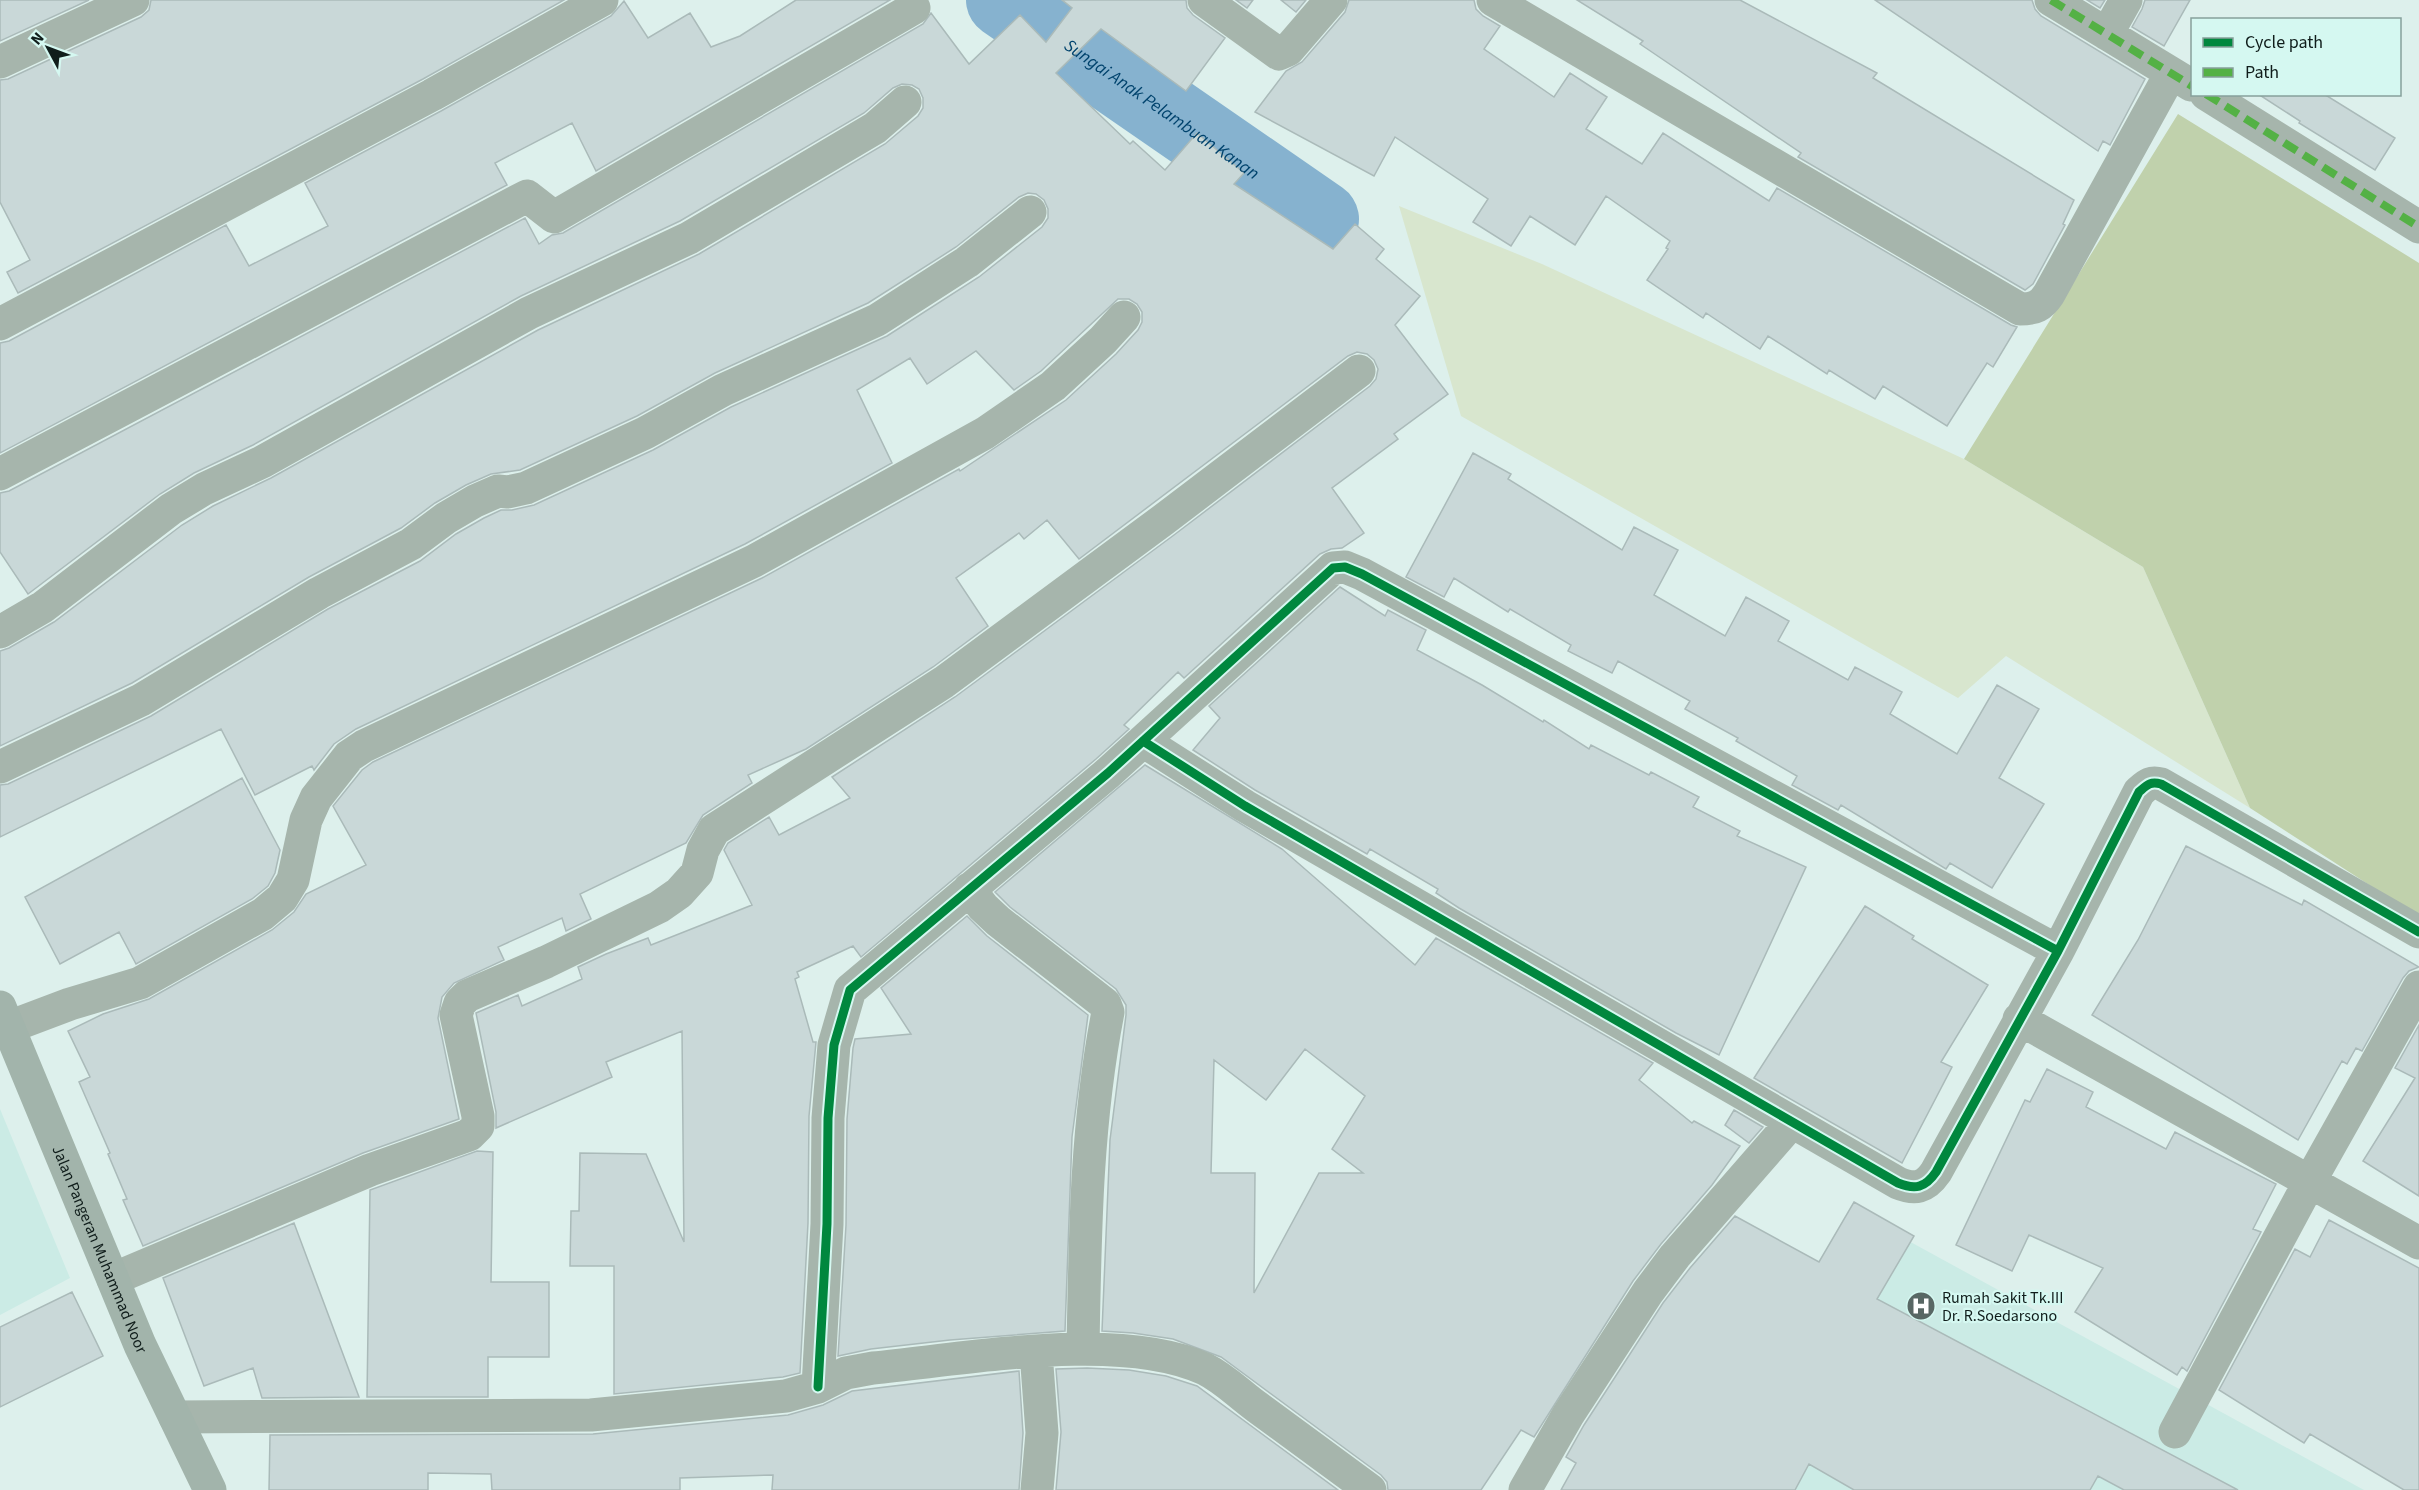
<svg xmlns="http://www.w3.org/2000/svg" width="2419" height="1490" viewBox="0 0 2419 1490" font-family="'Source Sans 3',sans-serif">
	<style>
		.built { fill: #cbebe5 }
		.green { fill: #d8e6ce }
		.forest { fill: #c0d1ac }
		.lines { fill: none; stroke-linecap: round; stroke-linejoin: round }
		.river { stroke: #86b2cf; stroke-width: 76 }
		.building { fill: #c9d8d8; stroke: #aabab9; stroke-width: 1.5; fill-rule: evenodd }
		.minor { stroke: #a6b5ac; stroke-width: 33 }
		.secondary { stroke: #a2b4ab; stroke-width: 33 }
		.quiet { stroke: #54b145; stroke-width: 8; stroke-dasharray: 15 8; stroke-linecap: butt }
		.cycleway-casing { stroke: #d5f8f1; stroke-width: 13 }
		.cycleway { stroke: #00873e; stroke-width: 9 }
		.labels { text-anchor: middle; stroke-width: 4.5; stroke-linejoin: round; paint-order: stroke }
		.street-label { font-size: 16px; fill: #101d1b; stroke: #d5f8f1 }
		.poi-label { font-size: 16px; fill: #101d1b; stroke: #d5f8f1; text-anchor: start }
		.water-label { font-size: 18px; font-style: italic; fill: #00436d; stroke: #d5f8f1 }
	</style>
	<rect width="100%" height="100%" fill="#ddf0ec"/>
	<path class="built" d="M0,1109L70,1278L0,1315Z
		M1863,1216L2364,1490H1713Z"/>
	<path class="green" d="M1399,206L1542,264L1964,459L2143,567L2250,808L2006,656L1958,698L1461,416Z"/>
	<path class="forest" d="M2178,114L2419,263V917L2250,808L2143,567L1964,459Z"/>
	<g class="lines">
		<path class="river" id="s1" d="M1004,0L1321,219"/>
	</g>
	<path class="building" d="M0,0H89L0,41Z
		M151,0H564L423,79L18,293L7,272L30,260L0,202V80L8,79L141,17L149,10Z
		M796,0H890L596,171L572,123L495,163L507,185L0,453V343L9,341L226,225L249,266L328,226L305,183L441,111L611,16L624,1L648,38L690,13L711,47L740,36Z
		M1062,0H1186L1187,8L1193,15L1225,38L1186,91L1101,29L1056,73L1130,144L1133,141L1165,170L1197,133L1244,173L1234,184L1333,249L1355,224L1384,249L1376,259L1420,296L1395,325L1448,394L1394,434L1398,439L1332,488L1364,533L1342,548L1331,549L1320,554L1184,678L1178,672L1124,725L1129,729L1096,759L861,957L853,946L797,972L799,977L795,979L813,1042H816L809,1116L808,1223L800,1373L783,1377L614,1394V1266H570L571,1211H579L580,1153L646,1154L684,1242L682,1031L606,1062L612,1077L496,1128V1112L476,1013L518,995L522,1006L582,979L578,967L606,954L648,938L651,945L752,905L724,850L728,843L769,817L779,835L850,798L832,777L955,697L1174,535L1370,386L1376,379L1378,369L1374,360L1367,354L1357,352L1348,356L1079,559L1047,520L1024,539L1019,533L956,578L988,626L933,667L806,749L748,775L752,783L703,815L686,843L580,894L591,919L566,931L562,918L498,947L504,960L454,983L442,997L438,1018L459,1119L363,1153L143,1246L123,1200L127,1199L108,1154L110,1153L79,1082L90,1077L68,1031L103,1014L149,999L272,930L294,912L306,894L366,865L333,806L362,770L373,762L762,578L959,469L960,471L1066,400L1116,354L1138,330L1142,322V312L1137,304L1129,299H1118L1041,371L1014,390L976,351L927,384L910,358L857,390L892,463L745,544L356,729L334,744L314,770L312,766L255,795L221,729L0,837V785L8,784L151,716L328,609L420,561L456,534L484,518L501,510H512L534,505L653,450L731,407L887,336L979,277L1042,227L1048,218V209L1044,200L1036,194L1028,193L1019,197L956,247L868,303L715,373L637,416L520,470L491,474L466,485L435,503L401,528L309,577L132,683L0,746V651L9,648L54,622L182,525L213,506L271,478L538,330L699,254L885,144L918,116L923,108V98L919,89L912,85L902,84L893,88L864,113L680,221L521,296L253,445L194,473L160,494L28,594L0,552V493L9,491L525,218L539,244L552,235L563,233L923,24L931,13L969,64L1020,15L1046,42L1072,8Z
		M1236,0H1253L1247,8Z
		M1281,0H1306L1296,12Z
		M1349,0H1474L1476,9L1483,16L1500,26L1484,49L1554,97L1570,73L1607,97L1586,129L1642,164L1663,133L1769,201L1777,188L2011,325L2017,327L1993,367L1987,363L1947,426L1883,386L1875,399L1829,370L1827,374L1768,336L1760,349L1706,313L1703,318L1647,280L1668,249L1666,248L1670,241L1606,196L1575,245L1530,216L1511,246L1473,222L1488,199L1395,137L1374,176L1255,112L1286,71L1302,62L1345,12Z
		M1577,0H1740L1877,73L1873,78L2074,200L2063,224L2065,225L2033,284L2025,290L1798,157L1801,153L1640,44L1643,41Z
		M1875,0H2032L2035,9L2041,16L2145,79L2110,145L2103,141L2098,151Z
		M2087,0H2105L2100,8Z
		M2145,0H2190L2164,46L2132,27L2142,9Z
		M2258,94H2324L2395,138L2375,170L2299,123L2300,121Z
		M1473,453L1511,474L1508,479L1622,550L1634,527L1678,550L1654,595L1725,636L1746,597L1789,621L1778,641L1848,680L1855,667L1902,692L1890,714L1957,754L1997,685L2039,709L1999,778L2044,804L1992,888L1950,863L1946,869L1841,805L1838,810L1792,785L1797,776L1736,741L1738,738L1685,709L1690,701L1618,661L1612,673L1568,651L1571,645L1510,609L1508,612L1454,578L1444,597L1406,577Z
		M1340,587L1385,616L1388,610L1426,630L1417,650L1482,685L1543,722L1544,720L1589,749L1591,745L1649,775L1651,772L1699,797L1693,807L1740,831L1737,836L1806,867L1719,1055L1676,1033L1459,908L1436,893L1438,889L1370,849L1367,854L1255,790L1193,750L1220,718L1209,706Z
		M1145,765L1282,849L1415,965L1436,938L1653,1063L1639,1080L1692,1123L1694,1121L1740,1146L1712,1185L1661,1244L1633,1281L1534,1437L1521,1430L1481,1490H1388L1387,1482L1381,1475L1221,1357L1173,1339L1133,1333L1102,1331L1110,1140L1126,1015V1005L1116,989L1010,907L995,892ZM1305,1049L1365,1096L1332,1149L1363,1173H1319L1254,1293L1255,1173H1211L1214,1060L1266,1100Z
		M242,778L280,850L275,873L268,886L252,899L136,964L119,932L60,964L25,897Z
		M2186,846L2302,905L2304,900L2419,967L2409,971L2403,978L2362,1051L2356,1048L2347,1064L2342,1061L2298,1140L2092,1015L2138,940Z
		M1865,906L1914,936L1912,939L1988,985L1941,1062L1952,1067L1902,1163L1754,1078Z
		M967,916L987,936L1088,1015L1072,1137L1065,1331L950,1340L871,1349L838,1356L846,1225L847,1119L853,1048L855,1039L911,1034L881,988Z
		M2419,1025V1196L2363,1161L2415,1078L2395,1068Z
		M2047,1069L2093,1092L2086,1107L2166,1149L2175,1132L2276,1184L2253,1229L2261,1232L2187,1371L2182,1367L2177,1375L2075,1312L2103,1268L2029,1235L2012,1271L1956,1245L2025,1100L2030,1102Z
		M1734,1110L1763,1127L1749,1143L1725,1125Z
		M477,1151L493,1152L491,1282H549V1357H488V1397H367L370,1190Z
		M1854,1202L1914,1236L1877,1299L2238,1490H2124L2098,1476L2090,1490H1854L1809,1464L1795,1490H1561L1576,1463L1566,1457L1584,1425L1663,1303L1690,1268L1735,1216L1819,1262Z
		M2329,1220L2419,1268V1490H2404L2310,1434L2304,1443L2219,1390L2295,1249L2310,1257Z
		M294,1223L359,1397L262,1398L253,1368L204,1386L163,1278Z
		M72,1292L103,1356L0,1407V1327Z
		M1087,1368L1129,1370L1166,1376L1197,1386L1338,1490H1056L1061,1432L1056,1369Z
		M1019,1371L1023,1433L1019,1490H772L773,1475L680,1478V1490H492L491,1474L428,1473V1490H269L270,1435L593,1434L788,1415L823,1405L852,1391Z"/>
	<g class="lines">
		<path class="minor" d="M1204,0L1279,54L1288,50L1331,0
			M1493,0L2020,309C2035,309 2041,306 2049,294L2171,73
			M2051,0L2191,85
			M2107,34L2126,0
			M0,62L133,0
			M2206,94L2419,227
			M0,324L432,95L602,0
			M0,474L527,196L554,217L914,8
			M0,632L43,607L171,509L204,489L262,462L529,313L689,238L875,128L905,102
			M1143,741L1245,806L1898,1183C1915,1190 1925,1188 1936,1172L2058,951L2139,792C2147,785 2150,781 2161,784L2419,932
			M0,767L141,700L319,593L411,544L446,518L475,501L498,491L508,492L526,488L645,433L723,390L877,320L967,262L1030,212
			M969,889L983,907L998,921L1105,1004L1108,1012C1086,1125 1085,1235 1083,1349
			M2019,1019L2419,1243
			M9,1027L70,1004L140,983L263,914L282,898L293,880L306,820L316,798L349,756L364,746L754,561L985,433L1053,386L1103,340L1124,317
			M113,1279L370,1170L469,1135L478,1126V1116L456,1015L460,1003L467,996L546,962L659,907L679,893L697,873L703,850L714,830L944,682L1163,520L1359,371
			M1036,1352L1042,1433L1037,1490
			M818,1387L827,1224L828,1118L834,1045L850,990L1108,773L1333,568L1345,567L1362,574L2058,951
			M175,1417L591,1415L786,1396L818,1387L846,1373L873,1368C967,1359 1120,1330 1205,1369C1225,1379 1239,1394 1257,1407C1294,1434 1332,1462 1370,1490
			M2175,1432L2310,1181L2419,987
			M1525,1490L1568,1415L1648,1292L1675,1256L1792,1122"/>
		<path class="secondary" id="s2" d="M0,1007L140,1345L210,1490"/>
		<path class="quiet" d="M2051,0L2192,86
			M2206,94L2419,227"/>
		<g class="cycleway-casing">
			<path id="cycleway" d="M1143,741L1245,806L1898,1183C1915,1190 1925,1188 1936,1172L2058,951L2139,792C2147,785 2150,781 2161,784L2419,932
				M818,1387L827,1224L828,1118L834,1045L850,990L1108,773L1333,568L1345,567L1362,574L2058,951"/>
		</g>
		<use href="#cycleway" class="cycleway"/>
	</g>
	<defs>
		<g id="hospital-disc" transform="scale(1.5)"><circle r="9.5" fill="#586764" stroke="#d5f8f1"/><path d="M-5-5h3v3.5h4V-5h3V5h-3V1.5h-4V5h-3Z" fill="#fff"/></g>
	</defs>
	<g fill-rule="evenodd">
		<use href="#hospital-disc" x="1921" y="1306"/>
	</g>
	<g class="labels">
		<g class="street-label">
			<text dy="6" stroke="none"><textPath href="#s2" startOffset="262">Jalan Pangeran Muhammad Noor</textPath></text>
		</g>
		<g class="poi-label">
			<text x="1942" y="1303">Rumah Sakit Tk.III<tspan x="1942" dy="18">Dr. R.Soedarsono</tspan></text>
		</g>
		<g class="water-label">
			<text dy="6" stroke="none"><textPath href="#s1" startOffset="192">Sungai Anak Pelambuan Kanan</textPath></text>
		</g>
	</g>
	<rect x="2191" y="18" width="210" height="78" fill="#d5f8f1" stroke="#86a09b" stroke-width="1.5"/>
	<rect x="2203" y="38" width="30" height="9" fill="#00873e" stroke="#86a09b" stroke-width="1.5"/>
	<text x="2245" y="48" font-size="18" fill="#101d1b">Cycle path</text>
	<rect x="2203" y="68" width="30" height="9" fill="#54b145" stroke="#86a09b" stroke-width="1.5"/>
	<text x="2245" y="78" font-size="18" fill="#101d1b">Path</text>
	<g transform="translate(48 48) rotate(311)" stroke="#d5f8f1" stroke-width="4.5" paint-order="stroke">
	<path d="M0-4.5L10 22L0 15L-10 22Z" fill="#101d1b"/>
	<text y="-9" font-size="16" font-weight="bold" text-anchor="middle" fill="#101d1b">N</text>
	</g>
</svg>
